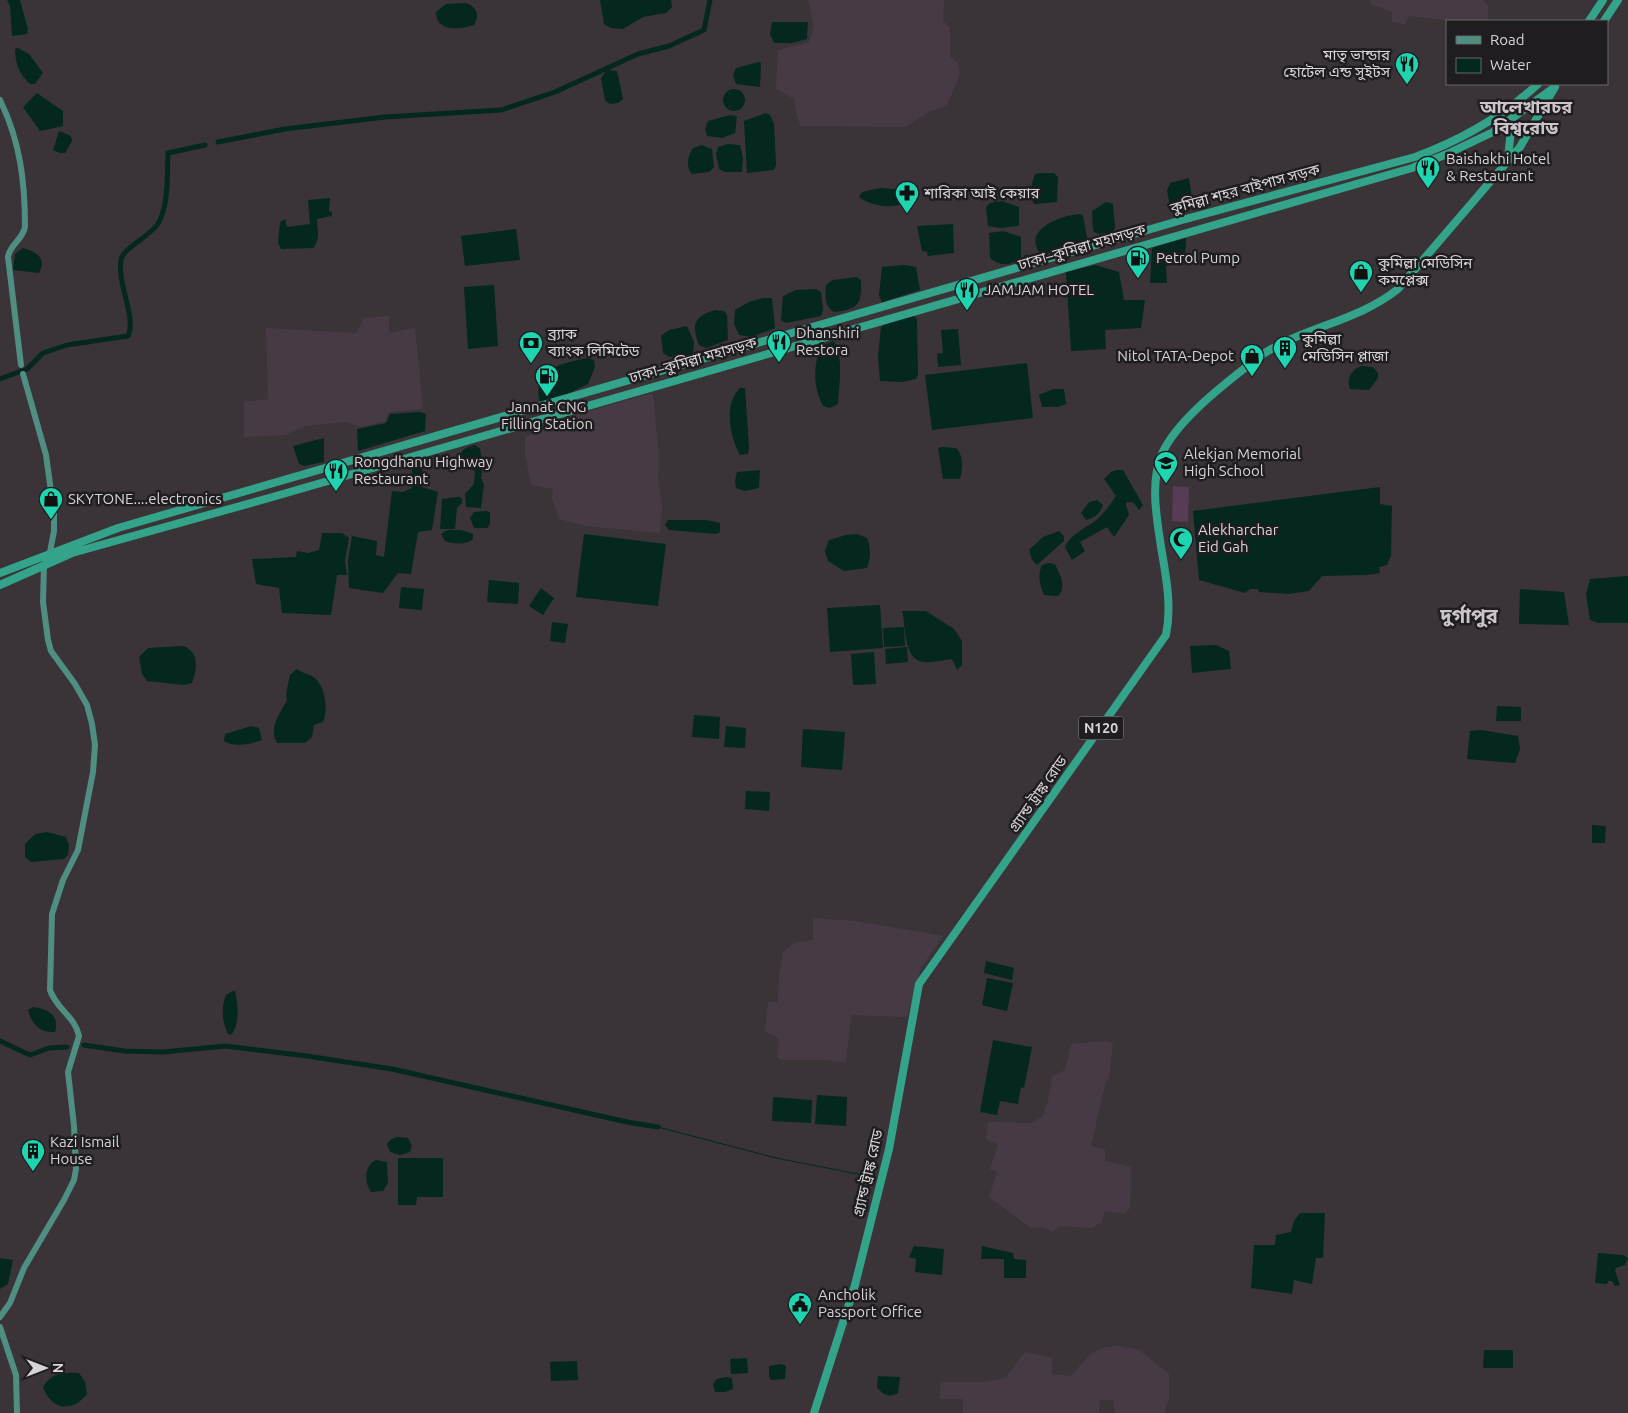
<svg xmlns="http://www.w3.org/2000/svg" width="1628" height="1413" viewBox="0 0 1628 1413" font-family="Ubuntu,'Noto Sans Bengali',sans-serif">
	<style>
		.built { fill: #463b45 }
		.green { fill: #583b55 }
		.water { fill: #04271f }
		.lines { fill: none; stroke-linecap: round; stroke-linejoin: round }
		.stream { stroke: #04271f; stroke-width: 1 }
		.canal { stroke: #04271f; stroke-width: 5 }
		.major { stroke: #4e8f81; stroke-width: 6 }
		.highway { stroke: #33a489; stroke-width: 8 }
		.labels { text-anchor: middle; stroke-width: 5; stroke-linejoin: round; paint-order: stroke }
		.shield { fill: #1f1d1f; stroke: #a09ca0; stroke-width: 1 }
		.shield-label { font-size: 14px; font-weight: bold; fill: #d7d3d7 }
		.poi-label { font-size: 15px; fill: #d7d3d7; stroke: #1f1d1f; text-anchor: start }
		.street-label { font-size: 15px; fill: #d7d3d7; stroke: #1f1d1f }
		.quarter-label { font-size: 18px; font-weight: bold; fill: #ccc4cb; stroke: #1f1d1f }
		.district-label { font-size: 20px; font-weight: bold; fill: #ccc4cb; stroke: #1f1d1f }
	</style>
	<rect width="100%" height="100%" fill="#3a3439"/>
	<path class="built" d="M808,0H944L943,21L950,27V57L958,63L960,74L947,105L931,111L905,127L801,126L797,117L794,99L776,89L778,50L809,42L814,26Z
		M1371,0H1483L1488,5V21H1455L1409,16L1405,24L1392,22V12L1371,4Z
		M389,316V333L415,328L423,409L389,412L385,421L360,427L345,422L306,426L285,435L244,437V402L268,399L266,328L357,333L364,318Z
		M653,393L659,457L658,478L662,507L660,533L586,526L559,519L552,498L553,489L531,485L525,455V437L572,416Z
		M813,918L855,921L943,936L921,968L907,1017L851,1015L846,1063L827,1060H781L777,1056L779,1038L765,1032L768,1002H778L779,976L783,952L794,943L813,940Z
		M1107,1041L1113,1043L1109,1079L1106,1080L1091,1146L1105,1150V1161L1131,1167L1130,1208L1124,1214L1105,1211L1102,1222L1092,1228L1061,1226L1053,1232L1043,1227L1031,1228L989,1197L997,1172L990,1169L998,1145L986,1139L988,1122L1030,1123L1042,1117L1048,1101L1052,1076L1065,1070L1071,1044Z
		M1119,1346L1139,1350L1169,1374V1401L1166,1405L1165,1413H1115L1113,1400H1100L1099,1413H963V1399H940L941,1382H983L1005,1378L1025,1352L1052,1358V1374L1071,1376L1091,1353L1105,1347Z"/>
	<path class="green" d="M1173,486L1189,487L1188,522L1172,521Z"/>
	<path class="water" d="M7,0H20L28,29L27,34L12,36L10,6Z
		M600,0H671L672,7L666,13L643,17L623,29L611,28L604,24Z
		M466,3C477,7 480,15 474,25C459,30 436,32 436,12L446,4Z
		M772,22H808L807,39L792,43H774L770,34Z
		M18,48L29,54L43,73L35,84H30C20,75 15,64 15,49Z
		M759,62L761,63L760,87L736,84L733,75L736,68Z
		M607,70L617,71L623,99L618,103L610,104L605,100L601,78Z
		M723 100a11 11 0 1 1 22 0a11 11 0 1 1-22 0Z
		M37,93L63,111V126L40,131L23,107Z
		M766,113L770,115L774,124L776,165L774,170L747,173L744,121Z
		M730,115L737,116L735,133L722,138L707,136L705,129L708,121Z
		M59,131L71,136L72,141L65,153H60L53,150Z
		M728,144L740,145L743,158L742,172H725L719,169L716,154L718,147Z
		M702,145L712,149L714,167L709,172L692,174C685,165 688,157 693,148Z
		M1040,173H1054L1058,177L1057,202L1034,204C1029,194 1031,185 1035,174Z
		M1189,178L1193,205C1189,214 1179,215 1171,211L1167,191L1170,183Z
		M881,188L906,190V202C893,210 871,206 859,197L862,192Z
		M330,198L329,211L332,212V216L317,219C317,231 321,238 313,248L281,249L278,243L280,222L285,219L287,227L310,224L308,200Z
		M1002,201L1019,207V226L1000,228L988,226L986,207L990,203Z
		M1106,202L1113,204L1115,228L1112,232L1098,234L1093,231L1092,211Z
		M1080,214L1083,216L1087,237L1083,243L1048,253H1040C1022,230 1061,215 1080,214Z
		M953,224L954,253L928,256L927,252L922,251L917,226Z
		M516,229L520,260L465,266L461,236Z
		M1003,231L1021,237V259C1009,265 1001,267 990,258L989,233Z
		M1186,238L1185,262L1166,266L1167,283H1150L1152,248Z
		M23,248C37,252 47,258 39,273L13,270L15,254Z
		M904,265L916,267L920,290L882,302L879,295L882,267Z
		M1095,265L1119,272L1124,300H1145L1141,328L1105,330L1106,349L1071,351L1066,272Z
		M857,277L861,280C862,304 859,309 834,312C824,305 825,296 826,285L833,280Z
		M494,285L498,346L468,349L464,287Z
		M816,289L821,292L823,310L821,316L786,323L781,320L783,296L796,290Z
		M763,298H772L775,328L751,337L739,335L734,324L735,310L749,302Z
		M715,310L724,311L727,315L728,340L706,348L699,345C691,325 694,316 715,310Z
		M914,316L917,319L918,375L916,379L902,382L880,381L878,356L881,327L892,321Z
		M687,326L694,342L693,354L669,357L663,353L661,336L669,330Z
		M958,329L961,365L938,367L937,354L943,353L941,330Z
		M834,341C844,358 839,385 838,404L830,408L823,406C813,387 813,365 821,346Z
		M587,358L594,360L595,367L588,384L560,398L540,403C531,369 560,364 587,358Z
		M1027,363L1033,418L932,430L925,375Z
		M1361,366L1373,367L1378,373V378L1369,390L1350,389C1346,378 1351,371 1361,366Z
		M740,388H745L749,447L748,454L740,455C730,437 723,404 740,388Z
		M1053,389H1064L1066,404L1058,407H1042L1039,395Z
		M420,412L426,414L425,431L358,451L357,429L386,423L390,414Z
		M324,438V462L304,466L299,464L293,446Z
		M475,445L480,449L483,465L481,478L484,485L481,508L466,507L465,494L474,484L475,471L459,463C458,452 465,447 475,445Z
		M943,447L956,448C964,456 963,469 960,479H943L938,448Z
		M422,460V487L438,492L432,530L418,532L411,574L398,573L383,593L349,588L348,560L352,536L377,541L376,555L384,557L392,491L403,492L412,488V462Z
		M760,470L759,488L745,491L736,488L735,480L737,472Z
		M1116,470H1123L1143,505L1139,510L1134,503L1127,502L1126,505L1129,515L1114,537L1107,527L1080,542L1085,551L1072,560L1065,547C1071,534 1084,529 1095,521C1104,514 1110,505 1116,496L1104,479L1111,472Z
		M1380,487V504L1392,506L1391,556L1387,565L1379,567L1380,573L1367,575L1322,576L1309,591L1288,594L1259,592L1258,589H1250L1245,593L1199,580L1193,511Z
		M458,497L462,498V503L457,508L455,529H440L442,499Z
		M1097,500L1103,505C1100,514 1094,518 1086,520L1081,513L1089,502Z
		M486,511L490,512V524L487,528H474L470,518L474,512Z
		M668,520H707L720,523V532L716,534L669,530L665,525Z
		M448,530H461L473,534V539C467,545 453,544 445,541L441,534Z
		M1059,531L1064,536V541L1037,565L1032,560L1029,550L1043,537Z
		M322,533H342L349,538L345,561L347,575H337L331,615L282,613L279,588L256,584L252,559L296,557L297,551L308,553L319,550Z
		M584,534L666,544L658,606L576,597Z
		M857,534L867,538C871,547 871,558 867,568L844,571L828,561L825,551L829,540L846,535Z
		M1048,563L1055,564C1060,575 1067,586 1058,596L1044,595C1040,584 1037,576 1042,565Z
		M1628,576V623H1598L1590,620L1586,594L1590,579Z
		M489,580L519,583L518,604L487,602Z
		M401,587L424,589L422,610L399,608Z
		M541,588L554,598L543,615L529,606Z
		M1520,589L1564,592L1569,625L1519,624Z
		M880,605L883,648L830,652L827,608Z
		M902,611H926L954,629L962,641V665L957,670L952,659C943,660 933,663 924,662C903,661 906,625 902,611Z
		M552,622L568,624L565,643L550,641Z
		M904,627L905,646L884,647L883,628Z
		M1216,645L1229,651L1231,669L1192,673L1190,646Z
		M183,646C200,653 197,668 192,683L184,685L147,681L142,674L139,657L148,648Z
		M907,647L908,662L886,664L885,649Z
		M874,652L876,684L853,685L851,654Z
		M297,669C303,674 311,674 316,679C326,689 328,710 323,722L314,725L312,737L305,743H277C268,727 280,714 287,700L286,694L290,675Z
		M1497,706L1521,707V721H1496Z
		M694,715L720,717L719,739L692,737Z
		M251,726L259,728L262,740C251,744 235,748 224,741L225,734Z
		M726,726L746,728L745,748L724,747Z
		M803,729L845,732L842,770L801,767Z
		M1481,730L1518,736L1520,749L1515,763L1467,759L1470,731Z
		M746,791L770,792L769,811L745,809Z
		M1592,825L1606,826L1605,843H1592Z
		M47,832L66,837L69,845L68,855L64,859L31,862L25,857V844L35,834Z
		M986,961L1014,968L1012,980L984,973Z
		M987,978L1013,983L1007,1011L982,1005Z
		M233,991H235C238,1004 240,1025 231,1035L228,1034C222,1023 221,1006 226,995Z
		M33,1007C48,1009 60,1015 55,1032C39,1033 32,1024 28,1010Z
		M993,1040L1032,1047L1024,1088L1021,1087L1018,1104L1000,1101L997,1115L980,1112Z
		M817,1095L847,1097L846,1126L815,1124Z
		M773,1097L812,1100L811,1123L772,1121Z
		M397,1137L408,1138L412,1146L410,1152L400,1155L390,1152L387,1144L390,1140Z
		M398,1158H443V1197H417L416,1205H398Z
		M376,1160L387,1162L388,1183L383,1191L371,1192C364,1182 364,1166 376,1160Z
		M1300,1213H1325L1323,1258H1316L1312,1284L1294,1280L1292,1294L1251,1288L1254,1245H1275L1276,1235L1291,1232L1294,1221Z
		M914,1246L944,1249L942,1275L915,1272L916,1259L909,1257Z
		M982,1246L1013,1253L1014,1259L1026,1260V1278H1004V1259H981Z
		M1598,1253L1623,1255L1628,1258L1625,1265L1616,1268L1615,1271L1620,1285L1615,1286L1612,1281H1608L1607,1284L1595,1283Z
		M0,1258L13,1260L8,1284L0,1289Z
		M1484,1350H1513V1368H1483Z
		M747,1358L748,1373L731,1374L730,1359Z
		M577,1361L578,1380L551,1381L550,1362Z
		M781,1364L786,1366L785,1379L771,1380L769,1377V1366Z
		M79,1373L85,1382L87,1394C72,1413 51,1410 43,1387C51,1373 63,1372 79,1373Z
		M878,1376L900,1377L898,1393C889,1398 883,1395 877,1387Z
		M726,1377L732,1378L733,1389L725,1392H715L713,1384L717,1379Z"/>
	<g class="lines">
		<path class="stream" d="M658,1127L776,1158L863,1175"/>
		<path class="canal" d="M218,142L285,129L385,117L501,110L555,92L638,54L669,46L704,30L710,0
			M0,379L27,369L43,353L67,345L128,336C137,317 117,286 121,260C123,247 152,236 159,222C169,202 167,175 168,153L205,145
			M0,1041L30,1055L49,1048L67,1047
			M84,1045L124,1051L163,1052L225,1046L307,1056L392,1069L627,1122L658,1127"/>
		<path class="major" d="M0,100C20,141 25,181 25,227C22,241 10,244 8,257L21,365
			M0,1317L10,1303L24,1268L64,1200L74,1180L76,1169L74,1126L68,1072L79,1036C75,1016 56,1009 50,990L52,914L63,880L78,850L93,772L95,745L92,724L87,705L75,684L51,651L48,640L43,602L44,565L50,552L54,531V513L46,455L23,374
			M0,1327L16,1375L17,1413"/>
		<path class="highway" d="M1589,21L1603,0
			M1604,21L1618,0
			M1508,159L1512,119
			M0,573L118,528L1182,220L1415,157C1461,140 1502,117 1538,84
			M0,585L72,553L269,498L1412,168L1447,154L1493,132L1555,87
			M814,1413L855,1285L889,1149L919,984L1166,635C1172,606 1166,576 1161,547C1157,519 1150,485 1161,456C1176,419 1231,379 1263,354C1305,327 1358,321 1398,289L1520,147L1555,87"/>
	</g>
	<defs>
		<g id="restaurant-pin" transform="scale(1.25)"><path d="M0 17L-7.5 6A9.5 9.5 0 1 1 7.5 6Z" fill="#1fd5b0" stroke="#1f1d1f"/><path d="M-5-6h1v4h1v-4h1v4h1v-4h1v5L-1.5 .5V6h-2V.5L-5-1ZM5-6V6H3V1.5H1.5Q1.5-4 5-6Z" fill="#111"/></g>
		<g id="pharmacy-pin" transform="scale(1.25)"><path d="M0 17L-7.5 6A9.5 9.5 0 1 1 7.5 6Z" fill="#1fd5b0" stroke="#1f1d1f"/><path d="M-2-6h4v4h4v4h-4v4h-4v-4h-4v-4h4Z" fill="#111"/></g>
		<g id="fuel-pin" transform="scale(1.25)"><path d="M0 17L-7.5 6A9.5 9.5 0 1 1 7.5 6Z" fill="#1fd5b0" stroke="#1f1d1f"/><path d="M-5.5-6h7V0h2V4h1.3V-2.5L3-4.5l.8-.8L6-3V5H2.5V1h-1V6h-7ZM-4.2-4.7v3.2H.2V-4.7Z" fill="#111"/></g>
		<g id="shop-pin" transform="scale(1.25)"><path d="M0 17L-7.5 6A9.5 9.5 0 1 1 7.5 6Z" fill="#1fd5b0" stroke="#1f1d1f"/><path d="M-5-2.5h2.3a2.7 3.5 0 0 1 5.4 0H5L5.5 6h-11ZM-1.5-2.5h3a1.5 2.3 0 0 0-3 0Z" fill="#111"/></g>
		<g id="bank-pin" transform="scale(1.25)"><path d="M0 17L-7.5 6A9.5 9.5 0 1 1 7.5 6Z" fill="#1fd5b0" stroke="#1f1d1f"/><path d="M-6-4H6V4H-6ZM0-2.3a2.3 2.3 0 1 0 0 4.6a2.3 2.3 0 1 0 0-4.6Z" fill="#111"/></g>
		<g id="building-pin" transform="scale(1.25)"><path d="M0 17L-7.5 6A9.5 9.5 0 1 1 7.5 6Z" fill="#1fd5b0" stroke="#1f1d1f"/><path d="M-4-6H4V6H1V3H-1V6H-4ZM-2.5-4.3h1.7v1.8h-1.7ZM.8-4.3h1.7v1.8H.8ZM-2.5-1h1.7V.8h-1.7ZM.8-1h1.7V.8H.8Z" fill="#111"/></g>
		<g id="school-pin" transform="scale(1.25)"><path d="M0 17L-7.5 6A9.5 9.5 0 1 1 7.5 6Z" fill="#1fd5b0" stroke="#1f1d1f"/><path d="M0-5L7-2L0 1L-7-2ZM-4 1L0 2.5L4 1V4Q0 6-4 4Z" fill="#111"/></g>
		<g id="mosque-pin" transform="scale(1.25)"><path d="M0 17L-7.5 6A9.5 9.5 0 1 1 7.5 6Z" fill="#1fd5b0" stroke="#1f1d1f"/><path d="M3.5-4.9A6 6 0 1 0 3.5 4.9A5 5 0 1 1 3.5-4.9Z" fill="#111"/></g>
		<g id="civic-pin" transform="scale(1.25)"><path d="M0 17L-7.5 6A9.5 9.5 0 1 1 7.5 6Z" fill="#1fd5b0" stroke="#1f1d1f"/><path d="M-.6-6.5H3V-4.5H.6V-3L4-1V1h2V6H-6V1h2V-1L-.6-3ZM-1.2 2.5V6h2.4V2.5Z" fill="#111"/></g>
	</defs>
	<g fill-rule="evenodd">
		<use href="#restaurant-pin" x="1407" y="64"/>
		<use href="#restaurant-pin" x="1428" y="168"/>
		<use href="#pharmacy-pin" x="907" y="193"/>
		<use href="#fuel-pin" x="1138" y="258"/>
		<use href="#shop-pin" x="1361" y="272"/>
		<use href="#restaurant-pin" x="967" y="290"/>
		<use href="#restaurant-pin" x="779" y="342"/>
		<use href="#bank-pin" x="531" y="343"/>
		<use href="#building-pin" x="1285" y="348"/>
		<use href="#shop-pin" x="1252" y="356"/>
		<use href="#fuel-pin" x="547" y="376"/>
		<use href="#school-pin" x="1166" y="463"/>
		<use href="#restaurant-pin" x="336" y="471"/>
		<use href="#shop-pin" x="51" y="499"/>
		<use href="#mosque-pin" x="1181" y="539"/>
		<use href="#building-pin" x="33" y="1151"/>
		<use href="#civic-pin" x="800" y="1304"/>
	</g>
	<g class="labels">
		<rect class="shield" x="1078.5" y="716.5" width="45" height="23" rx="4"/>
		<g class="shield-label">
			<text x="1101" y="733">N120</text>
		</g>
		<g class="poi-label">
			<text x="1390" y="60" text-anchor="end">মাতৃ ভান্ডার<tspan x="1390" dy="17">হোটেল এন্ড সুইটস</tspan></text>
			<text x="1446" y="164">Baishakhi Hotel<tspan x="1446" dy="17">&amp; Restaurant</tspan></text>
			<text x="924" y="198">শারিকা আই কেয়ার</text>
			<text x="1156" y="263">Petrol Pump</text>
			<text x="1378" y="268">কুমিল্লা মেডিসিন<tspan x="1378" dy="17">কমপ্লেক্স</tspan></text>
			<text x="984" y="295">JAMJAM HOTEL</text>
			<text x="796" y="338">Dhanshiri<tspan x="796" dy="17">Restora</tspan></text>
			<text x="548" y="339">ব্র্যাক<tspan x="548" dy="17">ব্যাংক লিমিটেড</tspan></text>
			<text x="1302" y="344">কুমিল্লা<tspan x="1302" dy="17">মেডিসিন প্লাজা</tspan></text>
			<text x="1234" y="361" text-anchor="end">Nitol TATA-Depot</text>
			<text x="547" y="412" text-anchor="middle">Jannat CNG<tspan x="547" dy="17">Filling Station</tspan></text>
			<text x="1184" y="459">Alekjan Memorial<tspan x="1184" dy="17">High School</tspan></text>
			<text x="354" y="467">Rongdhanu Highway<tspan x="354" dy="17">Restaurant</tspan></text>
			<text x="68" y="504">SKYTONE....electronics</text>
			<text x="1198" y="535">Alekharchar<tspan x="1198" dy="17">Eid Gah</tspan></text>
			<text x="50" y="1147">Kazi Ismail<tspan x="50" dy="17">House</tspan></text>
			<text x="818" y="1300">Ancholik<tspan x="818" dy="17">Passport Office</tspan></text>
		</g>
		<g class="street-label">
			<text transform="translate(1245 189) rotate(-15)" y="5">কুমিল্লা শহর বাইপাস সড়ক</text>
			<text transform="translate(1082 247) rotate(-16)" y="5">ঢাকা–কুমিল্লা মহাসড়ক</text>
			<text transform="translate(693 360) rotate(-16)" y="5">ঢাকা–কুমিল্লা মহাসড়ক</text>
			<text transform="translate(1038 794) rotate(-55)" y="5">গ্র্যান্ড ট্রাঙ্ক রোড</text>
			<text transform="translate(868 1173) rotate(-77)" y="5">গ্র্যান্ড ট্রাঙ্ক রোড</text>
		</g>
		<g class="quarter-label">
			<text x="1526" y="113">আলেখারচর<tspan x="1526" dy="21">বিশ্বরোড</tspan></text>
		</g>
		<g class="district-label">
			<text x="1469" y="623">দুর্গাপুর</text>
		</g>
	</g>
	<rect x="1446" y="20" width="162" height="65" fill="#1f1d1f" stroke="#696669"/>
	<rect x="1456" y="36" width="25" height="8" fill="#4e8f81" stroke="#696669"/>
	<text x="1490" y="45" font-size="15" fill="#d7d3d7">Road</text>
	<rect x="1456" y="58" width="25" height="15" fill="#04271f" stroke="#696669"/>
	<text x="1490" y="70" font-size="15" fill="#d7d3d7">Water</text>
	<g transform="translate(45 1368) rotate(90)" stroke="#1f1d1f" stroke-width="4" paint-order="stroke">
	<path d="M0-4L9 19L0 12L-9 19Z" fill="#d7d3d7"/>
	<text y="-8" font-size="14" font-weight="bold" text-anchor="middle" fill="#d7d3d7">N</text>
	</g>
</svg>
